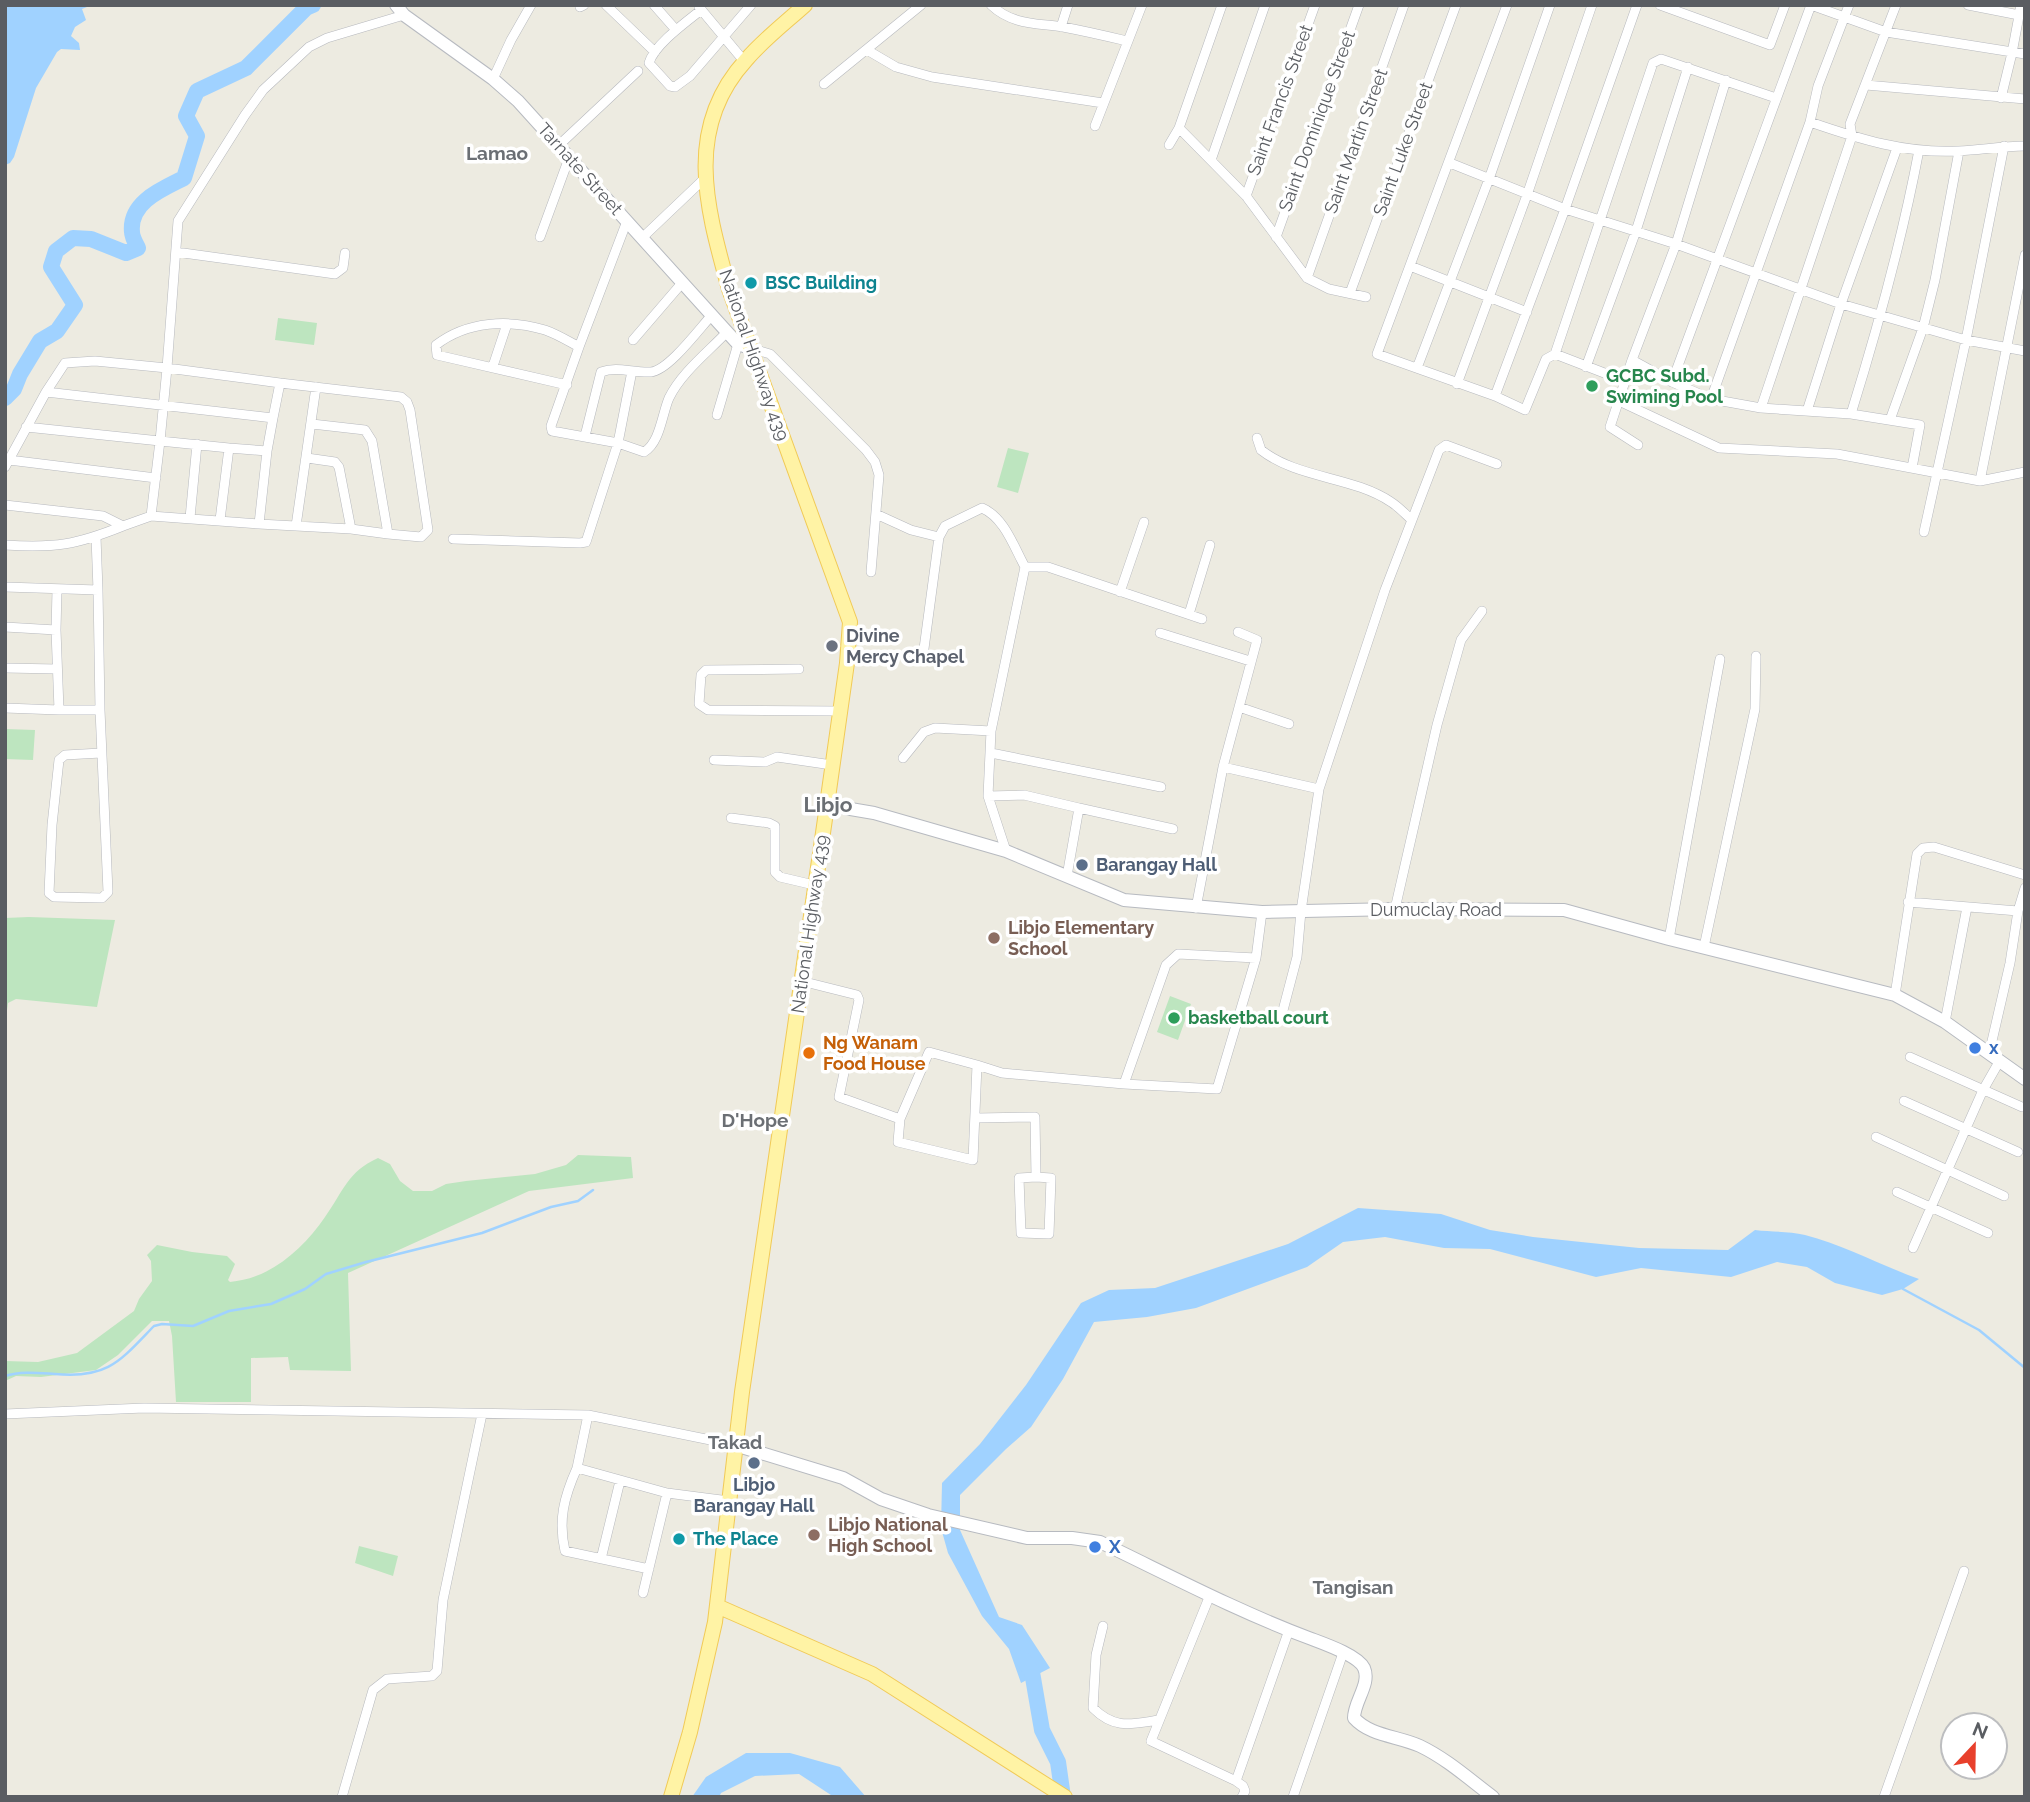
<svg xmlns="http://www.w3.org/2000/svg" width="2030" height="1802" viewBox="0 0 2030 1802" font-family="Raleway,sans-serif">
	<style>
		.green { fill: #bde5bf }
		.water { fill: #a0d2ff }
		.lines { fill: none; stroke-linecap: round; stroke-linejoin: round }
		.stream { stroke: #a0d2ff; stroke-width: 2.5 }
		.river { stroke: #a0d2ff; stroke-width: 16 }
		.street-casing { stroke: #b7b9be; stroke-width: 10 }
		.secondary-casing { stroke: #b7bac0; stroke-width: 14 }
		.primary-casing { stroke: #f1ca57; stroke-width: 16 }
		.street { stroke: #fff; stroke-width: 9 }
		.secondary { stroke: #fff; stroke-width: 12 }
		.primary { stroke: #fff3a5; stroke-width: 14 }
		.culture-dot { fill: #0f9aa8; stroke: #fff; stroke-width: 2.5 }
		.leisure-dot { fill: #2e9e5b; stroke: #fff; stroke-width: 2.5 }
		.worship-dot { fill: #6b7280; stroke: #fff; stroke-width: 2.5 }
		.service-dot { fill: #5c6f8a; stroke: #fff; stroke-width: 2.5 }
		.education-dot { fill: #8d6e63; stroke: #fff; stroke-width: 2.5 }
		.shop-dot { fill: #3f7fe0; stroke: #fff; stroke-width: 2.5 }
		.food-dot { fill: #e8710a; stroke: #fff; stroke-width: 2.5 }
		.labels { text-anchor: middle; stroke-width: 7; stroke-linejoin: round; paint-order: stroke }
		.street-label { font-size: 18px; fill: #5a5d62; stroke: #fff }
		.culture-label { font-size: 18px; font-weight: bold; fill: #0d838f; stroke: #fff; text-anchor: start }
		.leisure-label { font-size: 18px; font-weight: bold; fill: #27864d; stroke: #fff; text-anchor: start }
		.worship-label { font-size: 18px; font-weight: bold; fill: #5b616d; stroke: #fff; text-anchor: start }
		.service-label { font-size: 18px; font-weight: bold; fill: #4e5e75; stroke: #fff; text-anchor: start }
		.education-label { font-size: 18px; font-weight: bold; fill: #785e54; stroke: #fff; text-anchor: start }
		.food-label { font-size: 18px; font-weight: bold; fill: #c56008; stroke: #fff; text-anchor: start }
		.shop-label { font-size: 18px; font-weight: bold; fill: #366cbe; stroke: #fff; text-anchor: start }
		.neighbourhood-label { font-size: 19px; font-weight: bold; fill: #6b6f74; stroke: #fff }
		.quarter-label { font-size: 21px; font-weight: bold; fill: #6b6f74; stroke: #fff }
	</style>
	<rect width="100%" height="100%" fill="#edebe1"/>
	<path class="green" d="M278,318L317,323L314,345L275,340Z
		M1008,448L1029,453L1018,493L997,487Z
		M5,729L35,730L33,760L5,759Z
		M29,917L115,920L97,1007L16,999L8,1003L5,1025V918Z
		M1170,996L1191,1004L1178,1040L1157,1032Z
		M578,1155L631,1157L633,1178L529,1191L348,1273L351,1371L290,1370L288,1357L251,1358V1402H176L172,1336L169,1321H152L118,1355L96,1370L41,1377L16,1376L5,1381V1361L38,1362L77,1353L134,1311L139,1299L152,1281L151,1261L147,1255L157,1245L192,1252L227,1256L235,1264L228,1280L230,1282C270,1279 303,1249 325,1217C343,1192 347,1172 378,1158L390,1164L400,1181L413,1191H432L446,1184L466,1181L535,1174L566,1165Z
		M359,1546L398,1556L393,1576L355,1563Z"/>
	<path class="water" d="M5,5H92L82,9L86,20L75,27L71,36L79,43L80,50L61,49L57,52L36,88L14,157L10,163L5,165Z
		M1358,1208L1441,1214L1490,1230L1533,1237L1639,1248L1728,1250L1755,1230C1771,1232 1789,1231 1805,1235C1844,1245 1880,1265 1919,1279L1903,1289L1882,1295L1835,1283L1807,1267L1777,1262L1731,1277L1641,1268L1596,1277L1490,1249L1444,1248L1385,1237L1343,1242L1307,1267L1196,1308L1147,1317L1094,1322L1063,1379L1031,1427L1006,1449L960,1495V1530L999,1617L1022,1625L1050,1668L1021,1683L1009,1649L982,1616L948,1553L941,1528L942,1483L980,1444L1026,1385L1081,1303L1109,1290L1155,1288L1288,1244Z
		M746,1753H790L840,1767L866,1797H834L799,1774L755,1776L721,1793L719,1797H692L706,1777Z"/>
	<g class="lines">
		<path class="stream" d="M1903,1289L1979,1330L2025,1368
			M5,1376C21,1371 38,1373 55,1374C108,1379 120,1361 154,1326L162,1324L193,1326L229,1311L271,1304L305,1289L326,1274L366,1262L482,1233L551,1207L578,1201L593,1190"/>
		<path class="river" d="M5,398L14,389L20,374L40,341L57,331L75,305L51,267L56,251L73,238L91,239L126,253L138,248C136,244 132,237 132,232C129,202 162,189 184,178L197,136L186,116L197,91L246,68L306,8L313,5
			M1022,1658L1032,1672L1042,1730L1058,1762L1063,1797"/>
		<g class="street-casing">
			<path id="street" d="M606,5L655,52
				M654,5L676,30
				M991,5C1012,25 1036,23 1063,27C1084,31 1106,36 1127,41
				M1507,5L1377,354L1495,396L1525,410L1546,359L1555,354L1653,63L1661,59L1776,98
				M1660,5L1770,45L1785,5
				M1811,5L1886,32L2025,54
				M1968,5L2019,15
				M580,7L584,5
				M699,7L744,61
				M701,10C686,22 654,45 649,63L670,86L675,87L690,76L751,5
				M1061,27L1068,5
				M867,50L896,67L932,77L1103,103
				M493,79L511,40L531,5
				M824,84L921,5
				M1866,85L2025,99
				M2001,98L2012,53L2021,5
				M1810,122C1859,139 1907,154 1959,151C1981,150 2002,146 2025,146
				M1095,126L1142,5
				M1179,128L1246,196L1307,278L1329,289L1366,297
				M1169,145L1179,128L1222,5
				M558,146L638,71
				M1211,160L1265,5
				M1450,163L1565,209L1676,244L1841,304L1966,340L2025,351
				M1246,196L1315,5
				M540,237L569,158
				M1276,237L1359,5
				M642,238L704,179
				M176,252L335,274L343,268L345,253
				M1410,266L1527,312
				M1307,278L1404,5
				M1350,293L1456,5
				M633,340L682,283
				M579,347L627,221
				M750,348L770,354L866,450L875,462L879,475L871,572
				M1555,354L1625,381
				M1632,360L1672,382L1711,399L1761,408L1851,414L1920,425L1912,468
				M493,366L507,324
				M1586,367L1636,231L1688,67
				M1417,368L1489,179L1550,5
				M1672,382L1811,5
				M280,383L401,397L407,402L410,410L428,530L421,537L388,534
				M1457,384L1527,195L1592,5
				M567,385L437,355L436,345C467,321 509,319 545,330C557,334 568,341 579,347L551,426L552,431L618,443L644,452C660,443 662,414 669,398C681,373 708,352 727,332
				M46,392L273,418L280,383L167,368L160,441L229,448
				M1495,396L1565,209L1637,5
				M1711,399L1810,122L1818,86L1849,5
				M1619,401L1719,448L1837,454L1980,481L2025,472
				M1761,408L1852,136L1850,124L1896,5
				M1807,411L1841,304L1897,148
				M1851,414C1878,327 1902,240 1919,150
				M717,415L738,344
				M1890,420L1923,328L1935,280L1959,151
				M26,427L160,441L151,516L259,524L267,451
				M585,436L601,372C617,366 633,373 651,372C669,370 699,329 712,315
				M1257,438L1261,450C1298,479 1352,476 1391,502C1399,507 1405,514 1412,520
				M1638,445L1610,427L1632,360L1676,244L1726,80
				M307,458L335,462L339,467L351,529L388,534L372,441L365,430L312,424
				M9,460L156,478
				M5,467L46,392L65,363L95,361L167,368L178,221L245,115L263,90L309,47L327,38L404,15
				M1980,481L2025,255
				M5,505L103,516L123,526C76,545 56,548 5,545
				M876,514L911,530L939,537
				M190,518L197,444
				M220,520L229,448L267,451L273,418
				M259,524L351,529
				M123,526L151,516
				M296,526L316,387
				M1924,532L1966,340L2004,146
				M96,537L98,590
				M453,539L580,543L586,542L618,443L632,371
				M5,587L98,590L100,710H59L56,630L5,627
				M1120,592L1144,522
				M1189,614L1210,545
				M56,630L57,590
				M1238,632L1257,640L1223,767L1319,789
				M1160,633L1250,661
				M923,656L939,537L945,526L982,508C1004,517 1014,547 1025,567
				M5,668L57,669
				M799,669L706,670L701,675L699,704L708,710L839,711
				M1239,707L1289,724
				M5,708L59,710
				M100,710L108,892L102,898L54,897L49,893L52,825L59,760L65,755L101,753
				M991,753L1161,787
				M903,758L924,732L935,728L991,731
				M714,760L765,762L777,757L832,765
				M988,796L991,731L1025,567H1048L1202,619
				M1079,808L1173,829
				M731,818L769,823L775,826V872L780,877L814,885
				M1006,851L988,796L1024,795L1079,808L1067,876
				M1908,902L2018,911
				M1196,908L1223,767
				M1395,909L1437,725L1461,640L1482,611
				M1669,939L1720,659
				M1704,947L1755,709L1756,656
				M801,981L857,995L859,1000L839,1097L900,1119
				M1895,995L1917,854L1923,848L1934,847L2025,875
				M1281,1018L1297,957L1301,911L1319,789L1385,590L1439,450L1446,445L1497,464
				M1945,1022L1967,907
				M1989,1054L2010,963L2018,911L2025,888
				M1910,1057L2022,1107
				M977,1065L929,1052L900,1119L898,1142L973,1160L977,1065L1002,1073L1124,1084L1217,1089L1256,958L1262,912
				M1124,1084L1166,965L1178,954L1256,958
				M1904,1101L2018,1152
				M977,1118L1035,1117L1036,1177L1019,1178L1021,1233L1049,1234L1051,1178L1036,1177
				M1876,1137L2004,1196
				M1897,1192L1988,1233
				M1913,1248L1983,1090L1999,1062
				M5,1414L144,1408L588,1415L577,1468L667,1493L729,1501
				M588,1415L735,1445
				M577,1468C564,1497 558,1520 565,1551L649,1569
				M601,1559L620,1481
				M643,1593L667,1493
				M1210,1595L1151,1741L1236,1781L1289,1630
				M1103,1626L1096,1655L1093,1708C1115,1730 1132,1724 1159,1720
				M1236,1781L1243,1786L1245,1791L1242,1797
				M342,1797L373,1690L387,1679L432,1676L437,1671L443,1600L482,1414
				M1293,1797L1343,1653
				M1884,1797L1964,1571"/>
		</g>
		<g class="secondary-casing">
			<path id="secondary" d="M396,5L404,15L493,79L518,101L727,332L738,344L750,348
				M827,805L874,813L1006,851L1124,900L1262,912L1395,909L1564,910L1669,939L1895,995L1945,1022L2025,1079
				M735,1445L843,1478L881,1499L928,1515L1027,1538H1072L1100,1542C1169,1575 1237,1611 1309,1638C1322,1643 1358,1655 1364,1668C1371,1684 1354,1701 1354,1718C1370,1736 1398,1736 1420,1746C1447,1759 1469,1779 1493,1797"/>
		</g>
		<g class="primary-casing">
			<path id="primary" d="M717,1606L872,1674L1065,1797
				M671,1797L690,1732L715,1622L742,1392L825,819L847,663L850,622L729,289C707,209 683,129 746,60C763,40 785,23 805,5"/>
		</g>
		<use href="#street" class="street"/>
		<use href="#secondary" class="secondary"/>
		<use href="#primary" class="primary"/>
	</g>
	<g class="culture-dot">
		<circle cx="751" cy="283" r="7"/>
		<circle cx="679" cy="1539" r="7"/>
	</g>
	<g class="leisure-dot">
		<circle cx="1592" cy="386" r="7"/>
		<circle cx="1174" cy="1018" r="7"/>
	</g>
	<circle class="worship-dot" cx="832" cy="646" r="7"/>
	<g class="service-dot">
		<circle cx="1082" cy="865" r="7"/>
		<circle cx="754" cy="1463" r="7"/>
	</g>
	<g class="education-dot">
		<circle cx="994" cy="938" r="7"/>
		<circle cx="814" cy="1535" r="7"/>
	</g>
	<g class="shop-dot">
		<circle cx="1975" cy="1048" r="7"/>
		<circle cx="1095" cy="1547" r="7"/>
	</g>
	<circle class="food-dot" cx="809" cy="1053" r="7"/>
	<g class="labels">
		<g class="street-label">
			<text transform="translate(1280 100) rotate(-70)" y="6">Saint Francis Street</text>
			<text transform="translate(1317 121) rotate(-70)" y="6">Saint Dominique Street</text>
			<text transform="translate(1356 141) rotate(-70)" y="6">Saint Martin Street</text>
			<text transform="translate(1403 149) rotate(-70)" y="6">Saint Luke Street</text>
			<text transform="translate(580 169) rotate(48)" y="6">Tarnate Street</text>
			<text transform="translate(754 355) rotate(71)" y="6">National Highway 439</text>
			<text x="1436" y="916">Dumuclay Road</text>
			<text transform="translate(810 924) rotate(-82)" y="6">National Highway 439</text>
		</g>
		<g class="culture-label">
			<text x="765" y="289">BSC Building</text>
			<text x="693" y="1545">The Place</text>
		</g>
		<g class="leisure-label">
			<text x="1606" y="382">GCBC Subd.<tspan x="1606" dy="21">Swiming Pool</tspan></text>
			<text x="1188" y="1024">basketball court</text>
		</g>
		<g class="worship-label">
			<text x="846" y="642">Divine<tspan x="846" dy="21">Mercy Chapel</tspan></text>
		</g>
		<g class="service-label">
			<text x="1096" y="871">Barangay Hall</text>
			<text x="754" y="1491" text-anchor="middle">Libjo<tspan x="754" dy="21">Barangay Hall</tspan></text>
		</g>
		<g class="education-label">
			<text x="1008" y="934">Libjo Elementary<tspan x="1008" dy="21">School</tspan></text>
			<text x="828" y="1531">Libjo National<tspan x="828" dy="21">High School</tspan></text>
		</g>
		<g class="food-label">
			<text x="823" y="1049">Ng Wanam<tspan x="823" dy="21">Food House</tspan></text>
		</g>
		<g class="shop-label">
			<text x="1989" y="1054">x</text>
			<text x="1109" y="1553">X</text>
		</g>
		<g class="neighbourhood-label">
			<text x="497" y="160">Lamao</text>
			<text x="755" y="1127">D'Hope</text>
			<text x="735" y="1449">Takad</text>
			<text x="1353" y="1594">Tangisan</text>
		</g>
		<g class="quarter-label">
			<text x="828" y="812">Libjo</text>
		</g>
	</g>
	<rect width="2030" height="1802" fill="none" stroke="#5a5d62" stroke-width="14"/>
	<g transform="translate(1974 1746) rotate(22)"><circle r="33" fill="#ffffff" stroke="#bdbec0" stroke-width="2"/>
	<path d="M0-5L12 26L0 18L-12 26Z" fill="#e8402c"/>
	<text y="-10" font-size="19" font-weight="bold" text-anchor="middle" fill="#5a5d62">N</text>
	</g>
</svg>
